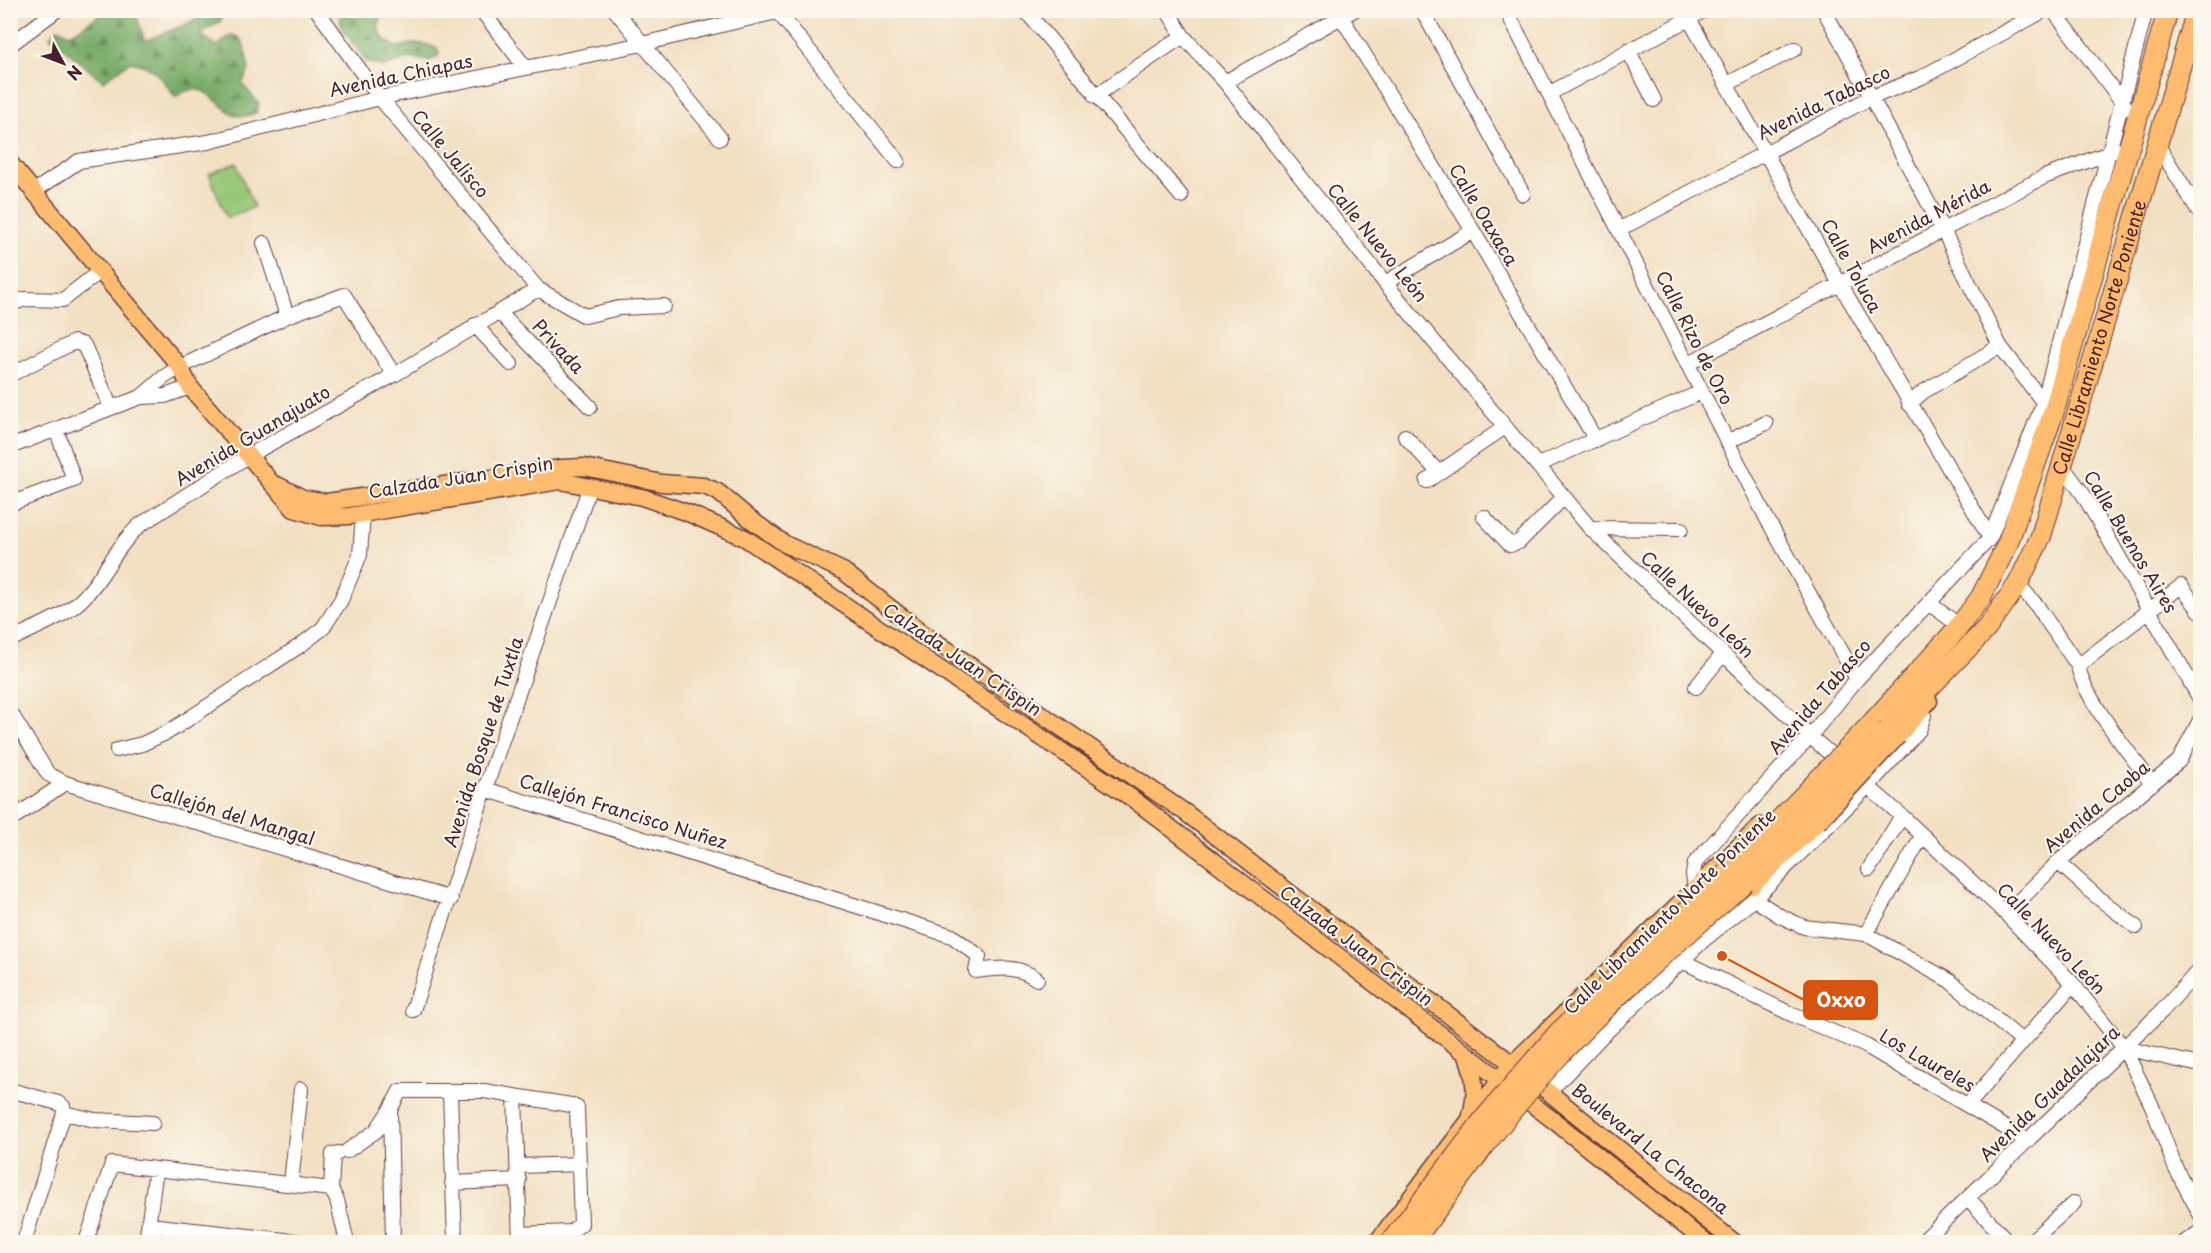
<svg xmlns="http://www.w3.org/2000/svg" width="2211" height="1253" viewBox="0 0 2211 1253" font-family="'Playpen Sans',sans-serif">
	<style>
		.forest { fill: url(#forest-firs); stroke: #616649; stroke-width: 1.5 }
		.park { fill: #96c776; stroke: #707350; stroke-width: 1.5 }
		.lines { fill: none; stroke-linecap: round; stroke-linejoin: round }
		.minor-casing { stroke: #633c42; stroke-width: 16 }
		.major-casing { stroke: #633c42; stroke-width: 19 }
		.highway-casing { stroke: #633c42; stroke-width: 22 }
		.minor { stroke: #fff; stroke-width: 14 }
		.major { stroke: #febc70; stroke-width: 16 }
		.highway { stroke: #febc70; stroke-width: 20 }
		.major-bridge-casing { stroke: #633c42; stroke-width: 19; stroke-linecap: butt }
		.highway-bridge-casing { stroke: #633c42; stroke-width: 22; stroke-linecap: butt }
		.major-bridge { stroke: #febc70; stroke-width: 16 }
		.highway-bridge { stroke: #febc70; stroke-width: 20 }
		.labels { text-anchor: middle; stroke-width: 4.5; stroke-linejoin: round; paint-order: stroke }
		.street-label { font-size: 18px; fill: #4a1f2b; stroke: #fbf7ec }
		.leader { fill: none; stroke: #d8530f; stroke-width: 2 }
		.callout-dot { fill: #d8530f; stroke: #fbf7ec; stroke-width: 2 }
		.callout { fill: #d8530f; stroke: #d8530f; stroke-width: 2 }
		.callout-label { font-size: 20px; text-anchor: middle; font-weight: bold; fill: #fff }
	</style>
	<defs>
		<pattern id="forest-firs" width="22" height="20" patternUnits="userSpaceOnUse" patternTransform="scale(1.5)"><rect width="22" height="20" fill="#78ac67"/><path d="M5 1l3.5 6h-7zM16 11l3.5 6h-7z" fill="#648b55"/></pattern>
	</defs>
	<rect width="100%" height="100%" fill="#fbf7ec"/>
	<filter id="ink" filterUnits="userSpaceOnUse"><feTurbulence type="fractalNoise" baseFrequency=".0167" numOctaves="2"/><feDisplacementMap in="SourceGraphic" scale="12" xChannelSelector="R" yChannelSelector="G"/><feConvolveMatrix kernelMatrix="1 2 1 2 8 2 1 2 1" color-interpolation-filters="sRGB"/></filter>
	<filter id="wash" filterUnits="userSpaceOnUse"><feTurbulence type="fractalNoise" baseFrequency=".008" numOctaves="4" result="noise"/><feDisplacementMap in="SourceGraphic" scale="24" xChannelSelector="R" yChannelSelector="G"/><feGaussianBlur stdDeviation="1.35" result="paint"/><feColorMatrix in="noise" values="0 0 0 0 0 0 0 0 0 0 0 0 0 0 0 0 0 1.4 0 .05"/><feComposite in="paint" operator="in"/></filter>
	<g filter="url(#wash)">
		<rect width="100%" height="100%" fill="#f2e0c2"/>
		<path class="forest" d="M135,11L145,41L191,22L206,11H219L222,15L220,22L204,31L203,36L217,46L231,35C248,36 245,59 249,70L242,84L259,104L257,112C221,133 214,68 175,97C162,78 153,65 130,62L103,81L50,37L58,28L69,34L74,32L105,11Z
			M342,11H382L378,29L385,41L397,47C418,43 418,41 438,49L439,55L429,61L410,58L384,67L367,62L342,29L340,19Z"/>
		<path class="park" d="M236,163L254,207L227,218L209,174Z"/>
	</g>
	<g filter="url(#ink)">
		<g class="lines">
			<g class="minor-casing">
				<path id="minor" d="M317,10L380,98L538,289L585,316L619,308L664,306
					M481,10L526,68
					M615,10L720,138
					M1025,10L1181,196
					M1167,10L1183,36L1225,82L1385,283L1590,528L1813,739L1902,816L2006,914L2073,984L2124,1048L2152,1106L2175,1167L2200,1214
					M1337,10L1473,231L1596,440
					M1422,10L1523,194
					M1506,10L1767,519L1857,679
					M1684,10L1840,284L1990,538
					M1824,10L1943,230L2000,346L2047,407
					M2053,10L2126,107
					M778,12L898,161
					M10,45L57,10
					M1628,50L1654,100
					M1225,82L1354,10
					M1727,84L1795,49
					M1550,93L1705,10
					M1095,96L1183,36
					M2157,144L2200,213
					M33,192L79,161L208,142L380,98L642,44L785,10
					M1620,229L1870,98L1922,77L2045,10
					M264,243L287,316
					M1385,283L1473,231
					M10,304L26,299L63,300L99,272
					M499,312L590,407
					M475,325L511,364
					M1687,364L2044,177L2117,150
					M10,375L74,342L84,345L111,408
					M141,397L164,377L180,367L287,316L344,295L394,375
					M1909,404L1923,392L2000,346
					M1405,436L1439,473
					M1727,442L1766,423
					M10,447L111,408L141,397L165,396L190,387
					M1538,465L1701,392
					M2063,467L2083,494L2200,699
					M1427,481L1505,427
					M10,504L74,480L56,429
					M1484,517L1510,545L1519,542L1564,497
					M1590,528L1681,529
					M2018,584L2037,606L2078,666C2085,701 2131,754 2152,784
					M1930,604L1953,621
					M10,640C35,627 68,616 86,595C106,573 117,545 140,525L248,456L394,375L538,289
					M2078,666L2181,586L2200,611
					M1696,687L1723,654
					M10,712L48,774L65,783L451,899
					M117,750L142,744L170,731L301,645L323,628L341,600L360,555L363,514
					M485,789L952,936L979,956L976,971C1000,968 1017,965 1037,979
					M10,820L65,783
					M2058,862L2096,896L2136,927
					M1869,869L1902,816
					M1695,888L1693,874L1695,863L1810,736L1857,679L1990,538L2043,404L2146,10
					M1754,899L1780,916L1804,927L1866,934L1950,981L2022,1041
					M2006,914L2058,862L2179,761L2200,720
					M1866,934L1922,836
					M1674,957L1793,1015L1866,1046L2028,1141
					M413,1010L485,789L590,486
					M2124,1048L2200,1065
					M10,1090L58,1103L63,1106L64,1113L95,1120L153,1123
					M450,1091L455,1242
					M1549,1092L1600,1038L1705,939L1754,899L1868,786L1919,730L1924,715L1921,709
					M515,1097L520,1241
					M1968,1105L2073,984
					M347,1151L376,1131L390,1110
					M338,1153L333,1154L331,1189L337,1200L347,1242
					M519,1166L580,1164
					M291,1183L301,1089
					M452,1183L519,1180
					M1968,1198L2008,1242
					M149,1225L303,1242
					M24,1242L64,1113
					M86,1242L112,1164L331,1189
					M146,1242L156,1169
					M393,1242L390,1110L400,1091H484L571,1105L577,1108L581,1224L570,1232L520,1234
					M1922,1242L2162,1011L2200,969
					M2030,1242L2074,1203
					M2185,1242L2200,1232"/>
			</g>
			<g class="major-casing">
				<path id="major" d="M10,163L180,367L190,387L294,509L321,517L350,516L560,481L642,497L688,513L745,538L1133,799L1558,1124L1705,1242
					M277,485L303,498L327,502L561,468L584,467L662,483L704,486L718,492L750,519L785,544L843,571L920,631L1186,813L1541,1086L1734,1242
					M1898,736L1929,701
					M1752,886L1818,822
					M1467,1056C1475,1077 1477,1093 1471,1115
					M1377,1242L1512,1064L1760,826"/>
			</g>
			<g class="highway-casing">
				<g id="highway">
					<path d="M1870,725L1957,629L1981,597L2007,545L2054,411L2168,10"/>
					<path id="s1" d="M1888,730L1987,628L2018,584L2041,536L2197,10"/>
					<path d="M1730,870L1802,797"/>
					<path d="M1745,882L1809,811"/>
				</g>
			</g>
			<use href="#minor" class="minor"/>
			<use href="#major" class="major"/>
			<use href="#highway" class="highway"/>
			<g class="major-bridge-casing">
				<path id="major-bridge" d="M1818,822L1898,736"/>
			</g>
			<g class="highway-bridge-casing">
				<path id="highway-bridge" d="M1802,797L1870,725
					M1809,811L1888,730
					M1391,1242L1484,1119L1559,1032L1730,870
					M1413,1242C1458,1180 1504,1117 1556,1059C1613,995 1682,940 1745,882"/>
			</g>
			<use href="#major-bridge" class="major-bridge"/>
			<use href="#highway-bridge" class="highway-bridge"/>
		</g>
	</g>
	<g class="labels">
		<g class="street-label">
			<text transform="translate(401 76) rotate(-12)" y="6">Avenida Chiapas</text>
			<text transform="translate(1824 103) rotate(-26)" y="6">Avenida Tabasco</text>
			<text transform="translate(450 154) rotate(50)" y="6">Calle Jalisco</text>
			<text transform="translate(1483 215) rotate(59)" y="6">Calle Oaxaca</text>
			<text transform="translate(1929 217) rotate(-28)" y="6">Avenida Mérida</text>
			<text transform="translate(1377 243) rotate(51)" y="6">Calle Nuevo León</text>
			<text transform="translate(1851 266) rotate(61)" y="6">Calle Toluca</text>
			<text transform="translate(1694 338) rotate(63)" y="6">Calle Rizo de Oro</text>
			<text dy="6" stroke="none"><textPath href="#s1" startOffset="456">Calle Libramiento Norte Poniente</textPath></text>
			<text transform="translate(558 347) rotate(47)" y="6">Privada</text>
			<text transform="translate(253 436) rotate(-31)" y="6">Avenida Guanajuato</text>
			<text transform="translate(461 478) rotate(-9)" y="6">Calzada Juan Crispin</text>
			<text transform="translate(2130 542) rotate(59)" y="6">Calle Buenos Aires</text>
			<text transform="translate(1697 605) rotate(43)" y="6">Calle Nuevo León</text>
			<text transform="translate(962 660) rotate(34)" y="6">Calzada Juan Crispin</text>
			<text transform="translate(1820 697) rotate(-49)" y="6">Avenida Tabasco</text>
			<text transform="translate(484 742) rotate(-72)" y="6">Avenida Bosque de Tuxtla</text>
			<text transform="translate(2097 807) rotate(-40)" y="6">Avenida Caoba</text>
			<text transform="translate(623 812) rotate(17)" y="6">Callejón Francisco Nuñez</text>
			<text transform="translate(232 815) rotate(17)" y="6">Callejón del Mangal</text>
			<text transform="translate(1670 912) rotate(-44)" y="6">Calle Libramiento Norte Poniente</text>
			<text transform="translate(2051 939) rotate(46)" y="6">Calle Nuevo León</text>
			<text transform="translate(1356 946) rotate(37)" y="6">Calzada Juan Crispin</text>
			<text transform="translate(1927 1061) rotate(30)" y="6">Los Laureles</text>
			<text transform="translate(2050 1094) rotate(-44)" y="6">Avenida Guadalajara</text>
			<text transform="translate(1650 1149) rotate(39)" y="6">Boulevard La Chacona</text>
		</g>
	</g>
	<path class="leader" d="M1722 956L1804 1000"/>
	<circle class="callout-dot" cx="1722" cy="956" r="6"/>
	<rect class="callout" x="1804" y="981" width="73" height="38" rx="6"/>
	<g class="callout-label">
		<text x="1841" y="1007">Oxxo</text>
	</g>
	<rect width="2211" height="1253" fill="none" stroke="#fbf7ec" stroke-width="36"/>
	<g transform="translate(63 63) rotate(131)" stroke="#fbf7ec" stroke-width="4.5" paint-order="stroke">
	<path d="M0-4.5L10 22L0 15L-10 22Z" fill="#4a1f2b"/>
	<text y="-9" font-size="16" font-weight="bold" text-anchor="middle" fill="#4a1f2b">N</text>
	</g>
</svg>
